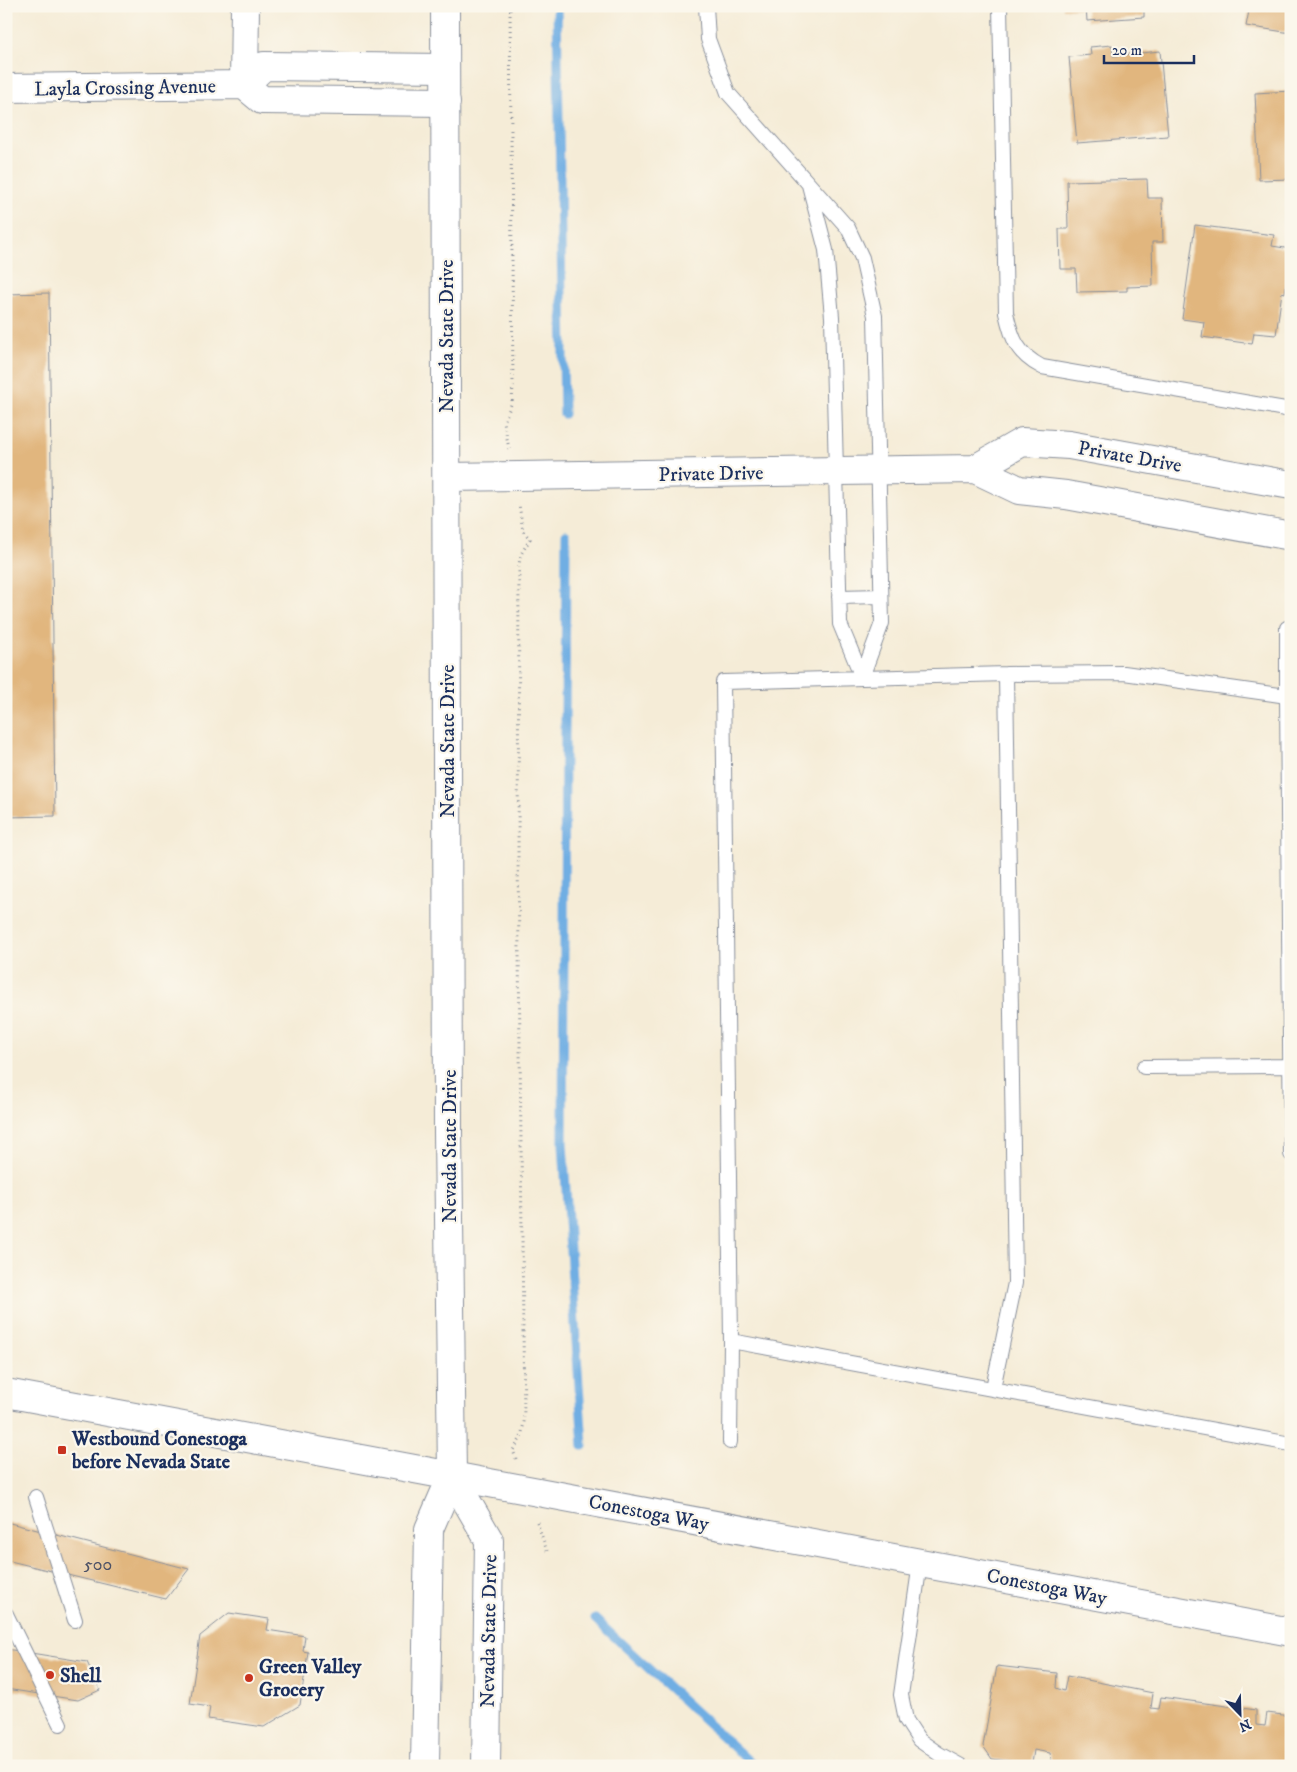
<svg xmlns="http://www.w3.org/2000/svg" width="1297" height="1772" viewBox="0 0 1297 1772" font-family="'IM FELL DW Pica',serif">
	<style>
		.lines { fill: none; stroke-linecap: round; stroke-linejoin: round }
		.stream { stroke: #70aee3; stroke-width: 9 }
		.building { fill: #e1b67e }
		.service-casing { stroke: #888e9a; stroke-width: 16 }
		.minor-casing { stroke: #888e9a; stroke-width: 30 }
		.tertiary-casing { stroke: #888e9a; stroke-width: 30 }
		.path { stroke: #888e9a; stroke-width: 3; stroke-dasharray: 1 4; stroke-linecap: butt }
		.service { stroke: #fff; stroke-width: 14 }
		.minor { stroke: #fff; stroke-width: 28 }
		.tertiary { stroke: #fff; stroke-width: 28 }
		.poi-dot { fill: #c8321e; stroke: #fbf7ec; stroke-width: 2 }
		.labels { text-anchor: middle; stroke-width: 4.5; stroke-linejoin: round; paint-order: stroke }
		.number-label { font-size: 18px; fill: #4c5166 }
		.street-label { font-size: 20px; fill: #1b2f5e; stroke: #fbf7ec }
		.poi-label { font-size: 20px; font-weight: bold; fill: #1b2f5e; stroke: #fbf7ec; text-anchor: start }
	</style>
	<rect width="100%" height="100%" fill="#fbf7ec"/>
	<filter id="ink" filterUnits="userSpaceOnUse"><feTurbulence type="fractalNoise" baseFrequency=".02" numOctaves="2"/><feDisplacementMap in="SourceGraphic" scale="10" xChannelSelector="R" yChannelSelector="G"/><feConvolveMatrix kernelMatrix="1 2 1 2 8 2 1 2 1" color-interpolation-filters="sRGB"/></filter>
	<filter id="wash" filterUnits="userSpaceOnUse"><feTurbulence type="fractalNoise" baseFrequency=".0096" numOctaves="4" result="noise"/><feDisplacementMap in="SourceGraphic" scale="20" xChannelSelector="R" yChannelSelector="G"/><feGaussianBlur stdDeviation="1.12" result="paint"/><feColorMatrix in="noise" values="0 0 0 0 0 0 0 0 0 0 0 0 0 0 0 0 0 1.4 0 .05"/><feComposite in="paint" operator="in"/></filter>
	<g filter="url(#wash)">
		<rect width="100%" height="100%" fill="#f5ecd7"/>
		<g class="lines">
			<path class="stream" d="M557,6L564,414
				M566,534L563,1144L583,1446
				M595,1619L754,1766"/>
		</g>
		<g id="blocks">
			<path class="building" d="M1063,6H1085V8L1063,9Z
				M1086,6H1165V8L1144,10V17L1087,21Z
				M1250,6H1291V33L1246,26Z
				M1112,45L1113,56L1160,51L1168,136L1077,143L1069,57L1091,55L1090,47Z
				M1291,91V179L1259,180L1255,93Z
				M1147,179L1148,198H1162L1163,242H1152L1153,286L1127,287V291L1077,292L1076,269H1060L1059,229H1068L1067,181Z
				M1195,225L1274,235L1272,246L1291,249L1285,293L1282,292L1276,335L1254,333L1252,344L1202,337L1204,322L1182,319Z
				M49,293L55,816L6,817V294Z
				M6,1522L189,1569L166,1599L6,1560Z
				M229,1613L269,1619L267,1630L305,1636L303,1651L308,1652L300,1705L264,1727L208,1719L210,1707L190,1704L200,1636Z
				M6,1649L87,1662L100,1690L78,1700L6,1689Z
				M997,1666L1057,1673L1056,1688L1064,1691L1067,1676L1153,1693L1151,1708L1159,1709L1161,1697L1256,1710V1725L1265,1726L1267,1713L1291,1716V1766H1052L1050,1753L1034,1750L1032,1764L992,1759L983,1746Z"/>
		</g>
	</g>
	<g filter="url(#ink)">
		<use href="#blocks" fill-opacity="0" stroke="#888e9a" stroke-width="1"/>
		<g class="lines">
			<g class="service-casing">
				<path id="service" d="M706,6L708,39L728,93L848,228L862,258L875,316L882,623L862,677
					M1000,6L1006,313C1012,339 1017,354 1042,367L1291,410
					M809,185L826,250L832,317L840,624L862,677
					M839,597L881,596
					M1287,628V696
					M1144,1067L1289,1066
					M1291,1154L1287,696L1124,673L1006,674L723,682L731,1341L1291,1444
					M993,1388L1015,1283L1006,674
					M730,1442L731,1341
					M36,1497L75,1620
					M920,1563L901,1695L906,1720L919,1740L939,1754L961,1766
					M6,1614L60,1724"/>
			</g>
			<g class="minor-casing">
				<path id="minor" d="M244,85L264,66L445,68
					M244,85L245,6
					M6,88L244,85L262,100L446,102
					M975,469L1022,442L1069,445L1291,485
					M447,477L975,469L1019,490L1066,495L1291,536
					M452,1476L1291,1632"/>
			</g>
			<g class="tertiary-casing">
				<path id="tertiary" d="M6,1393L452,1476
					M452,1476L489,1540L486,1766
					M425,1766L429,1529L452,1476L448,1132L445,6"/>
			</g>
			<path class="path" d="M509,449L504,422L512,402L513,386L510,6
				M516,1459L513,1450L521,1438L524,1422L518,858L519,566L520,556L530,539L523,531L519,504
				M537,1522L547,1551"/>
			<use href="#service" class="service"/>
			<use href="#minor" class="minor"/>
			<use href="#tertiary" class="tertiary"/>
		</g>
	</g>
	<g class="poi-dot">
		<rect x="57" y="1445" width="10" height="10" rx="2.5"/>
		<circle cx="50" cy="1675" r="5"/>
		<circle cx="249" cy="1678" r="5"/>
	</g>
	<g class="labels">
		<g class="number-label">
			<text x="98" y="1570">500</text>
		</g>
		<g class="street-label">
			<text transform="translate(125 87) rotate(-1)" y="7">Layla Crossing Avenue</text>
			<text transform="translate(446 336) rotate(-90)" y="7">Nevada State Drive</text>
			<text transform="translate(1130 456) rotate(10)" y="7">Private Drive</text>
			<text transform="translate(711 473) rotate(-1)" y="7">Private Drive</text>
			<text transform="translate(447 741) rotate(-90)" y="7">Nevada State Drive</text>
			<text transform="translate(449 1146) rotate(-90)" y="7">Nevada State Drive</text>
			<text transform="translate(649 1512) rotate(11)" y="7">Conestoga Way</text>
			<text transform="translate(1047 1586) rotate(11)" y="7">Conestoga Way</text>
			<text transform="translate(488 1631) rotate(-89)" y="7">Nevada State Drive</text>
		</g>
		<g class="poi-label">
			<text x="72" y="1445">Westbound Conestoga<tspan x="72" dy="23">before Nevada State</tspan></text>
			<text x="259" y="1673">Green Valley<tspan x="259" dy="23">Grocery</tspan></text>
			<text x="60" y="1682">Shell</text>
		</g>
	</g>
	<rect width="1297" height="1772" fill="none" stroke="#fbf7ec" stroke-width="25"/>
	<g transform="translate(1240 1714) rotate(157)" stroke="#fbf7ec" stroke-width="4" paint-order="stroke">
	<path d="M0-4L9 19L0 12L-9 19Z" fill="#1b2f5e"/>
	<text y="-8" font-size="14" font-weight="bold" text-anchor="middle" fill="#1b2f5e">N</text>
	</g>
	<path d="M1104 55v8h90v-8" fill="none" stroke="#1b2f5e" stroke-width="2.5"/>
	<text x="1112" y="55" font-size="15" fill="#1b2f5e" stroke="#fbf7ec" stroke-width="4" paint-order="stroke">20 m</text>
</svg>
